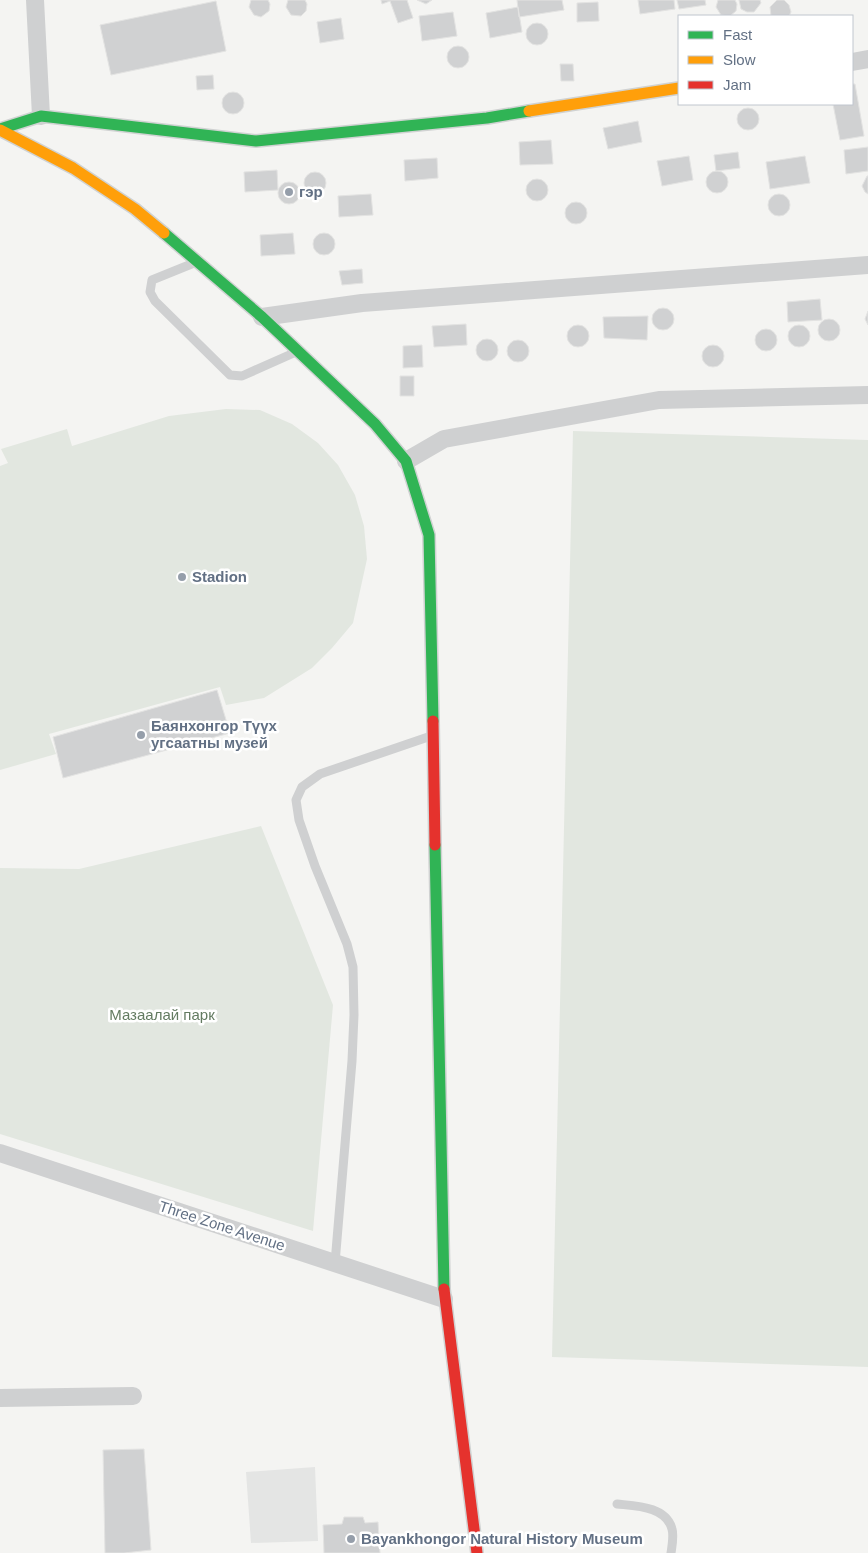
<svg xmlns="http://www.w3.org/2000/svg" width="868" height="1553" viewBox="0 0 868 1553" font-family="Arial,sans-serif">
	<style>
		.built { fill: #e4e5e4 }
		.green { fill: #e2e7e0 }
		.building { fill: #d0d1d2; stroke: #e3e3e2 }
		.lines { fill: none; stroke-linecap: round; stroke-linejoin: round }
		.fast-casing { stroke: #d0d2d2; stroke-width: 14 }
		.slow-casing { stroke: #d0d2d2; stroke-width: 14 }
		.jam-casing { stroke: #d0d2d2; stroke-width: 14 }
		.lane { stroke: #cfd0d1; stroke-width: 9 }
		.street { stroke: #cfd0d1; stroke-width: 18 }
		.fast { stroke: #30b455; stroke-width: 11 }
		.slow { stroke: #ff9f0a; stroke-width: 11 }
		.jam { stroke: #e5322d; stroke-width: 11 }
		.poi-dot { fill: #959eaa; stroke: #fff; stroke-width: 2 }
		.labels { text-anchor: middle; stroke-width: 5; stroke-linejoin: round; paint-order: stroke }
		.poi-label { font-size: 15px; font-weight: bold; fill: #627084; stroke: #fff; text-anchor: start }
		.park-label { font-size: 15px; fill: #637b61; stroke: #fff }
		.street-label { font-size: 15px; fill: #627084; stroke: #fff }
	</style>
	<rect width="100%" height="100%" fill="#f4f4f2"/>
	<path class="built" d="M315,1467L318,1541L251,1543L246,1472Z"/>
	<path class="green" d="M226,409L260,410L292,424L318,443L338,465L355,495L364,526L367,559L353,623L332,648L312,668L264,698L226,705L220,687L49,734L56,754L0,770V466L8,463L1,449L67,429L72,446L169,416Z
		M573,431L868,440V1367L552,1357Z
		M261,826L333,1005L313,1231L0,1134V868L79,869Z"/>
	<path class="building" d="M251,0H268L270,4L269,11L261,17L254,15L249,7Z
		M288,0H305L307,4L306,11L301,16L291,15L286,7Z
		M381,0H407L413,18L398,23L390,1L382,4Z
		M417,0H432L426,4Z
		M517,0H562L564,10L519,17Z
		M638,0H674L675,9L640,14Z
		M677,0H705L706,5L679,9Z
		M718,0H735L737,4L736,11L730,16L721,15L716,7Z
		M739,0H760L761,3L754,12H747L741,9Z
		M777,0H784L789,5L791,12L789,16H771L770,7Z
		M216,1L226,51L111,75L100,25Z
		M598,2L599,21L577,22V3Z
		M518,7L522,32L490,38L486,13Z
		M453,12L457,36L422,41L419,16Z
		M341,18L344,39L320,43L317,22Z
		M526 34a11 11 0 1 1 22 0a11 11 0 1 1-22 0Z
		M447 57a11 11 0 1 1 22 0a11 11 0 1 1-22 0Z
		M560,64H573L574,81H561Z
		M213,75L214,89L197,90L196,76Z
		M852,84H855L864,136L840,140L833,104H852Z
		M222 103a11 11 0 1 1 22 0a11 11 0 1 1-22 0Z
		M737 119a11 11 0 1 1 22 0a11 11 0 1 1-22 0Z
		M638,121L642,142L608,149L603,128Z
		M551,140L553,164L520,165L519,142Z
		M868,147V171L846,174L844,150Z
		M738,152L740,168L716,171L714,155Z
		M689,156L693,180L662,186L657,161Z
		M805,156L810,183L770,189L766,162Z
		M437,158L438,178L405,181L404,160Z
		M277,170L278,190L245,192L244,172Z
		M706 182a11 11 0 1 1 22 0a11 11 0 1 1-22 0Z
		M304 183a11 11 0 1 1 22 0a11 11 0 1 1-22 0Z
		M867,176H868V194L865,192L862,186Z
		M526 190a11 11 0 1 1 22 0a11 11 0 1 1-22 0Z
		M278 193a11 11 0 1 1 22 0a11 11 0 1 1-22 0Z
		M371,194L373,215L339,217L338,196Z
		M768 205a11 11 0 1 1 22 0a11 11 0 1 1-22 0Z
		M565 213a11 11 0 1 1 22 0a11 11 0 1 1-22 0Z
		M293,233L295,254L261,256L260,235Z
		M313 244a11 11 0 1 1 22 0a11 11 0 1 1-22 0Z
		M362,269L363,283L342,285L339,271Z
		M820,299L822,320L788,322L787,302Z
		M652 319a11 11 0 1 1 22 0a11 11 0 1 1-22 0Z
		M868,311V325L865,319Z
		M648,316L647,340L604,338L603,317Z
		M818 330a11 11 0 1 1 22 0a11 11 0 1 1-22 0Z
		M466,324L467,345L434,347L432,326Z
		M567 336a11 11 0 1 1 22 0a11 11 0 1 1-22 0Z
		M788 336a11 11 0 1 1 22 0a11 11 0 1 1-22 0Z
		M755 340a11 11 0 1 1 22 0a11 11 0 1 1-22 0Z
		M476 350a11 11 0 1 1 22 0a11 11 0 1 1-22 0Z
		M507 351a11 11 0 1 1 22 0a11 11 0 1 1-22 0Z
		M422,345L423,367L403,368V346Z
		M702 356a11 11 0 1 1 22 0a11 11 0 1 1-22 0Z
		M400,376H414V396H400Z
		M217,690L230,733L63,778L53,737Z
		M144,1449L151,1550L124,1553H105L103,1450Z
		M344,1517H363L365,1523L378,1522L380,1553H324L323,1525L342,1524Z"/>
	<g class="lines">
		<g class="fast-casing">
			<path id="fast" d="M0,129L41,116L256,141L487,118L529,111
				M164,233L262,317L375,424L406,461L429,535L433,721
				M435,845L444,1289"/>
		</g>
		<g class="slow-casing">
			<path id="slow" d="M529,111L679,88
				M0,130L73,168L135,209L164,233"/>
		</g>
		<g class="jam-casing">
			<path id="jam" d="M433,721L435,845
				M444,1289L477,1553"/>
		</g>
		<path class="lane" d="M194,263L152,280L150,292L155,301L230,375L242,376L296,352
			M335,1263L352,1061L354,1015L353,967L347,944L315,866L299,820L296,800L302,787L320,774L431,736
			M617,1504C635,1506 666,1506 672,1529C674,1536 672,1546 671,1553"/>
		<path class="street" d="M35,0L41,116
			M852,62L868,59
			M262,317L362,303L868,265
			M406,461L444,439L659,400L868,395
			M0,1153L444,1299
			M0,1398L133,1396"/>
		<use href="#fast" class="fast"/>
		<use href="#slow" class="slow"/>
		<use href="#jam" class="jam"/>
	</g>
	<g class="poi-dot">
		<circle cx="289" cy="192" r="5"/>
		<circle cx="182" cy="577" r="5"/>
		<circle cx="141" cy="735" r="5"/>
		<circle cx="351" cy="1539" r="5"/>
	</g>
	<g class="labels">
		<g class="poi-label">
			<text x="299" y="197">гэр</text>
			<text x="192" y="582">Stadion</text>
			<text x="151" y="731">Баянхонгор Түүх<tspan x="151" dy="17">угсаатны музей</tspan></text>
			<text x="361" y="1544">Bayankhongor Natural History Museum</text>
		</g>
		<g class="park-label">
			<text x="162" y="1020">Мазаалай парк</text>
		</g>
		<g class="street-label">
			<text transform="translate(222 1226) rotate(18)" y="5">Three Zone Avenue</text>
		</g>
	</g>
	<rect x="678" y="15" width="175" height="90" fill="#ffffff" stroke="#c0c6ce"/>
	<rect x="688" y="31" width="25" height="8" fill="#30b455" stroke="#c0c6ce"/>
	<text x="723" y="40" font-size="15" fill="#627084">Fast</text>
	<rect x="688" y="56" width="25" height="8" fill="#ff9f0a" stroke="#c0c6ce"/>
	<text x="723" y="65" font-size="15" fill="#627084">Slow</text>
	<rect x="688" y="81" width="25" height="8" fill="#e5322d" stroke="#c0c6ce"/>
	<text x="723" y="90" font-size="15" fill="#627084">Jam</text>
</svg>
